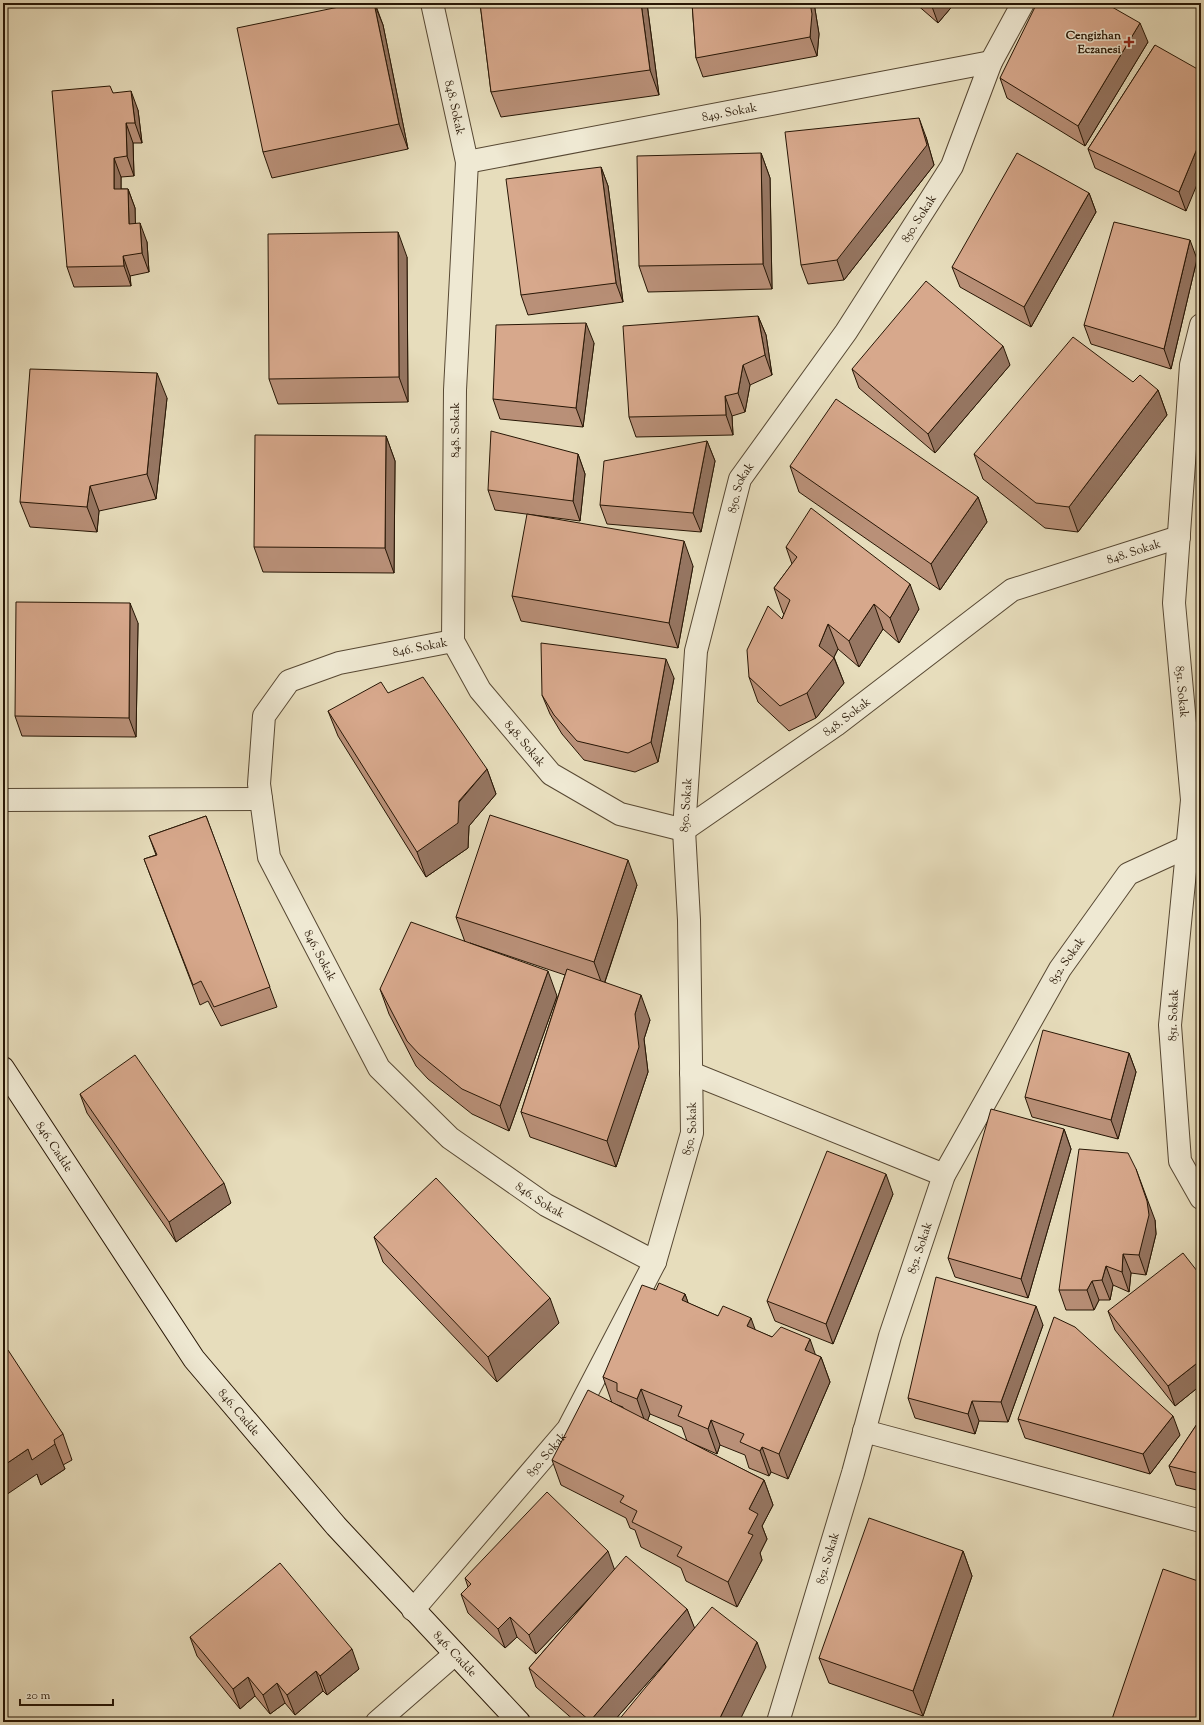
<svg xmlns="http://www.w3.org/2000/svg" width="1204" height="1725" viewBox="0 0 1204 1725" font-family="'Sorts Mill Goudy',serif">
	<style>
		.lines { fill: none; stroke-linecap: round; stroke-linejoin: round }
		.street-casing { stroke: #574833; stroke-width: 24 }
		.secondary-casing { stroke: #271605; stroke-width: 24 }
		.street { stroke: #efe9d3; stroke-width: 22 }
		.secondary { stroke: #efe9d3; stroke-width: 22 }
		.wall { fill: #b99078; stroke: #271605 }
		.shaded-wall { fill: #967662; stroke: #271605 }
		.building { fill: #d7a88c; stroke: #271605 }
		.poi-dot { fill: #8f2418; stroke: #efe9d3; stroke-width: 1.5 }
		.labels { text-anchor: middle; stroke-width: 3; stroke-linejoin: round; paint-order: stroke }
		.poi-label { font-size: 12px; font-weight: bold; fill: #271605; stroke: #efe9d3; text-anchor: end }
		.street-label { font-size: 12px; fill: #271605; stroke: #efe9d3 }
	</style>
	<rect width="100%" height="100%" fill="#e7ddbc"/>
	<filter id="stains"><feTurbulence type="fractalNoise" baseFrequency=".005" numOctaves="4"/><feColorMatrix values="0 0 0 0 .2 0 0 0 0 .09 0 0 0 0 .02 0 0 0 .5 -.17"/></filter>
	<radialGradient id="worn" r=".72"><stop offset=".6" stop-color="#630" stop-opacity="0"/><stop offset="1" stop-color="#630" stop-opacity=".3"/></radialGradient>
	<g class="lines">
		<g class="street-casing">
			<g id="street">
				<path id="s1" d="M432,3L467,162L455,390L453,641L480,690L551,774L620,814L684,830L836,725L1012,590L1179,537"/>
				<path id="s2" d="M467,162L991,62"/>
				<path id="s3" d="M1201,325L1191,365L1174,603L1192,800L1170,1025L1180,1161L1201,1198"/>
				<path id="s4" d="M453,641L339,663L289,681L264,716L259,784L269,857L379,1068L450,1138L546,1205L655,1262"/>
				<path d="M3,800L261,799"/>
				<path d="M691,1073L944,1175"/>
				<path d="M864,1431L1201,1521"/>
				<path id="s5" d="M413,1610L568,1429L655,1262L692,1133L689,920L684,830L696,651L740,479L846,332L952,166L991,62L1023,3"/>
				<path d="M377,1722L455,1654"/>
				<path id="s6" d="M778,1722L853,1473L890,1336L944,1175L1060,969L1128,874L1187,847L1201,848"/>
			</g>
		</g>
		<g class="secondary-casing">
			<g id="secondary">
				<path id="s7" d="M3,1068L194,1359L336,1526L519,1722"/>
			</g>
		</g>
		<use href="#street" class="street"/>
		<use href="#secondary" class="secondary"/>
	</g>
	<path class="wall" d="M358,3H375L383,25L408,149L272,178L263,152Z
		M480,3H647L659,95L501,117L491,92Z
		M692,3H814L819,34L817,56L703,77L696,58Z
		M915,3H955L938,23Z
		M1148,42L1085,146L1007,98L1000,78Z
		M1155,45L1186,211L1095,168L1088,149Z
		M113,93L138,110L142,143H133L134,176L121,177V189H128L135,208V223L147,242L149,272L130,276L131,286L74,287L67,267Z
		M926,137L934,165L844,280L808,284L801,265Z
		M761,153L770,178L772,289L648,292L639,266Z
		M601,167L608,186L623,302L528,315L521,295Z
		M1089,193L1096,212L1031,327L960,287L952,267Z
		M407,257L408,402L278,404L269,379Z
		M1197,259L1171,369L1091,344L1084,325Z
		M758,316L766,335L772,375L750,385L745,412L732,416L733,435L636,437L629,417Z
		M594,343L583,427L500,419L493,399Z
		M1010,365L935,453L859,388L852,369Z
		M1133,382L1158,390L1167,415L1078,532L1045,528L983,479L974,454Z
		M167,398L156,499L99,511L97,532L30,527L20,502Z
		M386,436L395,461L394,573L263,572L254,547Z
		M707,441L715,461L701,532L607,524L600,505Z
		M578,454L585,474L580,521L495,510L488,490Z
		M790,466L978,497L987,522L940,590L799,492Z
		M786,547L919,609L899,643L883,629L859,667L838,649L834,657L844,683L816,718L789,731L758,702L749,677L782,619L784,614L783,613L774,588L792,564Z
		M693,566L678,648L521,621L512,596Z
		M138,623L136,737L22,736L15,716Z
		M674,678L658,762L635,772L584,760L562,734L550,714L542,695Z
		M388,693L487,769L496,794L469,826L468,848L426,877L338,736L328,711Z
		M206,816L277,1007L221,1026L208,1001L200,1005L144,859L156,855L149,836Z
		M637,885L605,982L650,1020L644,1039L648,1072L616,1167L530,1137L521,1112L565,975L470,943L557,996L509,1131L472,1114L428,1079L416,1066L389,1014L380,989L465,942L456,917Z
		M1129,1053L1136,1072L1118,1139L1032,1117L1025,1097Z
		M80,1094L231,1203L176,1242L87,1113Z
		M1064,1129L1071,1149L1028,1298L955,1277L948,1258Z
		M893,1194L833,1344L775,1321L767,1301Z
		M1155,1220L1156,1234L1146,1275L1131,1273L1129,1292L1113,1285L1110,1300H1099L1094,1310H1066L1059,1290Z
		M374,1237L559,1323L497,1382L383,1262Z
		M1201,1276V1385L1175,1406L1115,1330L1108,1311Z
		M656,1290L685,1294L688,1303L718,1316L755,1330L821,1357L830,1382L788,1479L771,1472L769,1476L749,1468L745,1455L720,1445L717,1454L687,1441L682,1427L650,1414L647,1421L764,1480L773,1505L762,1526L767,1539L760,1553L762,1560L737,1607L686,1581L681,1568L641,1547L635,1530L630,1528L626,1518L561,1485L552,1460L623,1408V1407L612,1403L603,1377Z
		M1043,1325L1008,1422L979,1421L975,1434L915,1418L908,1398Z
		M3,1352L63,1434L72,1460L63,1465L65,1469L41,1485L37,1474Z
		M1201,1418V1491L1176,1485L1169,1466Z
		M1018,1419L1180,1435L1150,1474L1025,1438Z
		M963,1551L972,1576L923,1716L829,1683L819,1658Z
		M615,1569L687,1609L694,1628L766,1667L678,1648L613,1722H576L536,1687L529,1668L592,1595L536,1654L517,1637L505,1648L468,1613L461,1594L468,1587L465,1578Z
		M190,1637L359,1669L327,1695L323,1691L295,1715L285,1703L270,1714L255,1696L240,1709L197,1656Z"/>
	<path class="shaded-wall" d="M374,3L383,25L408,149L399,124Z
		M641,3H647V4L659,95L650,70Z
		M810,3H814L819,34L817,56L810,37Z
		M931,3H955L938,23L931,4Z
		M1140,23L1148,42L1085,146L1078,126Z
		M131,91L138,110L142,143L135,123Z
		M919,118L926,137L934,165L844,280L837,260Z
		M126,123L133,143L134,176L127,156Z
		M1201,139V175L1186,211L1179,192Z
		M761,153L770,178L772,289L763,264Z
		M114,158L121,177V209L114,189Z
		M601,167L608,186L623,302L616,283Z
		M128,189L135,208L136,243L129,224Z
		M1089,193L1096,212L1031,327L1024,307Z
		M140,223L147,242L149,272L142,253Z
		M398,232L407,257L408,402L399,377Z
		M1190,240L1197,259L1171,369L1164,349Z
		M123,256L130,276L131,286L124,266Z
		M758,316L766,335L772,375L765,355Z
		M586,323L594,343L583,427L576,408Z
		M1003,346L1010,365L935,453L928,434Z
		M743,365L750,385L745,412L738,393Z
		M157,373L167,398L156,499L147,474Z
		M1158,390L1167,415L1078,532L1069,507Z
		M725,396L732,416L733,435L726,415Z
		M386,436L395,461L394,573L385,548Z
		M707,441L715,461L701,532L693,513Z
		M578,454L585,474L580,521L573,501Z
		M90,486L99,511L97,532L87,507Z
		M978,497L987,522L940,590L931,564Z
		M684,541L693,566L678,648L669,623Z
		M910,584L919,609L899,643L890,618Z
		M130,603L138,623L136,737L129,718Z
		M874,604L883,629L859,667L849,641Z
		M828,624L838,649L833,659L834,658L844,683L816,718L807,693L819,646Z
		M666,659L674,678L658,762L651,742Z
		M487,769L496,794L469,826L468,848L426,877L417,852Z
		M628,860L637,885L603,987L594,962Z
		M548,971L557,996L509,1131L500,1106Z
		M641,995L650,1020L644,1039L648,1072L616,1167L607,1141L635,1014Z
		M1129,1053L1136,1072L1118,1139L1111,1120Z
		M1064,1129L1071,1149L1028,1298L1021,1279Z
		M1136,1169L1155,1220L1156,1234L1146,1275L1139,1255Z
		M886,1174L893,1194L833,1344L826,1324Z
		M224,1183L231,1203L176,1242L169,1222Z
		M1123,1254L1131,1273L1129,1292L1122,1272Z
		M1106,1266L1113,1285L1110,1300L1102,1280Z
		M1092,1281L1099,1300L1094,1310L1087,1290Z
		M685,1294L694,1319L682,1300Z
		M550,1298L559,1323L497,1382L488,1357Z
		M1036,1306L1043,1325L1008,1422L1001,1402Z
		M751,1318L760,1343L747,1326Z
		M810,1339L818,1362L821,1357L830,1382L788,1479L779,1454L805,1350Z
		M1201,1360V1385L1175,1406L1168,1386Z
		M641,1389L650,1414L646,1425L637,1399Z
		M972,1401L979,1421L975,1434L968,1414Z
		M1173,1416L1180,1435L1150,1474L1143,1454Z
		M711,1420L720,1445L717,1454L708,1429Z
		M55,1444L65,1469L41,1485L37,1474L3,1497V1466L28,1449Z
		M762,1447L771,1472L769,1476L760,1451Z
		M764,1480L773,1505L762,1526L767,1539L760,1553L762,1560L737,1607L728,1582L749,1509Z
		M608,1551L615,1571L536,1654L529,1635Z
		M963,1551L972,1576L923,1716L913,1691Z
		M687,1609L695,1629L613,1722H590V1721Z
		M510,1617L517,1637L505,1648L498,1629Z
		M757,1642L766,1667L739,1722H718Z
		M352,1649L359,1669L327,1695L320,1676Z
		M316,1671L323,1691L295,1715L287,1695Z
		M248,1677L255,1696L240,1709L233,1689Z
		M277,1683L285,1703L270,1714L263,1695Z"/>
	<path class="building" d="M358,3H374L399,124L263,152L237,28Z
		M480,3H641L650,70L491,92Z
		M692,3H810L812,14L810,37L696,58Z
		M1037,3H1105L1140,23L1078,126L1000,78Z
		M1155,45L1201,71V139L1179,192L1088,149Z
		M110,86L113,93L131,91L135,123H126L127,156L114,158V189H128L129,224L140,223L142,253L123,256L124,266L67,267L52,91Z
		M919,118L927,145L837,260L801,265L785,132Z
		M761,153L763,264L639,266L637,156Z
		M1017,153L1089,193L1024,307L952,267Z
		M601,167L616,283L521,295L506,179Z
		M1114,222L1190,240L1164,349L1084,325Z
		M398,232L399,377L269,379L268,234Z
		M926,281L1003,346L928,434L852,369Z
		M758,316L765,355L743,365L738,393L725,396L726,415L629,417L623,326Z
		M586,323L576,408L493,399L496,325Z
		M1073,337L1133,382L1140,375L1158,390L1069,507L1036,503L974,454Z
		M30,369L157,373L147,474L90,486L87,507L20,502Z
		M836,399L978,497L931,564L790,466Z
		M491,431L578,454L573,501L488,490Z
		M255,435L386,436L385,548L254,547Z
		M707,441L693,513L600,505L604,461Z
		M811,508L910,584L890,618L874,604L849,641L828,624L819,646L834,658L807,693L780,706L749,677L747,650L768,606L782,619L790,600L774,588L797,557L786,547Z
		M527,514L684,541L669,623L512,596Z
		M16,602L130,603L129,718L15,716Z
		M541,643L666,659L651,742L628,753L577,741L554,715L542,695Z
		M423,677L487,769L459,801L458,823L417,852L328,711L381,682L388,693Z
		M490,815L628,860L594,962L456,917Z
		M206,816L270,987L214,1007L201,981L193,985L144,859L157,855L149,836Z
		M411,922L548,971L500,1106L462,1089L419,1054L407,1041L380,989Z
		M567,969L641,995L635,1014L639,1047L607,1141L521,1112Z
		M1043,1030L1129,1053L1111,1120L1025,1097Z
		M135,1055L224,1183L169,1222L80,1094Z
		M991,1109L1064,1129L1021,1279L948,1258Z
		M1079,1149L1128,1153L1136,1169L1147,1201L1149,1215L1139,1255L1123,1254L1122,1272L1106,1266L1102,1280L1092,1281L1087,1290H1059Z
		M827,1151L886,1174L826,1324L767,1301Z
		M436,1178L550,1298L488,1357L374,1237Z
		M1183,1253L1201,1276V1360L1168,1386L1108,1311Z
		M936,1277L1036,1306L1001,1402L972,1401L968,1414L908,1398Z
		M659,1283L685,1294L682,1300L718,1316L723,1306L751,1318L747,1326L772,1337L781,1327L810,1339L805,1350L821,1357L779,1454L762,1447L760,1451L740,1442L744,1434L711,1420L708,1429L678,1416L682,1406L641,1389L637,1399L617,1391V1383L603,1377L642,1285L656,1290Z
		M1054,1317L1075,1327L1173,1416L1143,1454L1018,1419Z
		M8,1350L63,1434L54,1440L55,1444L32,1460L28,1449L3,1466V1352Z
		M588,1390L764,1480L749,1509L758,1514L748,1533L753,1535L728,1582L677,1556L682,1547L632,1522L637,1511L620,1502L624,1496L552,1460Z
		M1201,1418V1474L1169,1466Z
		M547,1492L608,1551L529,1635L510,1617L498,1629L461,1594L471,1584L465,1578Z
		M869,1518L963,1551L913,1691L819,1658Z
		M626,1556L687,1609L590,1721L529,1668Z
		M280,1563L352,1649L320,1676L316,1671L287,1695L277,1683L263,1695L248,1677L233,1689L190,1637Z
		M1163,1569L1201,1582V1722H1111Z
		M712,1607L757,1642L718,1722H617Z"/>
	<path class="poi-dot" d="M1127 36h4v4h4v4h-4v4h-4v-4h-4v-4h4z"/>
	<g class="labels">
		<g class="poi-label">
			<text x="1121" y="39">Cengizhan<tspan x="1121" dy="14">Eczanesi</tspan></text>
		</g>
		<g class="street-label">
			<text dy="4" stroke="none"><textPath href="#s1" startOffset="107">848. Sokak</textPath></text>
			<text dy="4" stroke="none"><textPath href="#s2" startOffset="267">849. Sokak</textPath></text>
			<text dy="4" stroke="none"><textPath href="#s5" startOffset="1537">850. Sokak</textPath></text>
			<text transform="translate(455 430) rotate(-90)" y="4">848. Sokak</text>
			<text dy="4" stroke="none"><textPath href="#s5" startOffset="1213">850. Sokak</textPath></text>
			<text dy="4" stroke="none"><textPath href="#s1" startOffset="1488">848. Sokak</textPath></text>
			<text transform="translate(420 647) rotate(-11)" y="4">846. Sokak</text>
			<text dy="4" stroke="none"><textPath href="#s3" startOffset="369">851. Sokak</textPath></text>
			<text dy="4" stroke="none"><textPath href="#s1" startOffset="1152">848. Sokak</textPath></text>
			<text dy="4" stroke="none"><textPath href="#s1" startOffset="768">848. Sokak</textPath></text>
			<text dy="4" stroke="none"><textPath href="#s5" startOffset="889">850. Sokak</textPath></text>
			<text dy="4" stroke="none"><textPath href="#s4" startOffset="465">846. Sokak</textPath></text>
			<text dy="4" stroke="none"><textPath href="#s6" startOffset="819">852. Sokak</textPath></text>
			<text transform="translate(1173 1015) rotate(-88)" y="4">851. Sokak</text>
			<text dy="4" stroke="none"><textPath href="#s5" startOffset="565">850. Sokak</textPath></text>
			<text dy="4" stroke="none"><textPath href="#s7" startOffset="94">846. Cadde</textPath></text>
			<text dy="4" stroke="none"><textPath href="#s4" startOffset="801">846. Sokak</textPath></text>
			<text dy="4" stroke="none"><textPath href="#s6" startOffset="495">852. Sokak</textPath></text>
			<text dy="4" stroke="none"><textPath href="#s7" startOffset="418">846. Cadde</textPath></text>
			<text dy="4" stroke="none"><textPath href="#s5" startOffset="205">850. Sokak</textPath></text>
			<text dy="4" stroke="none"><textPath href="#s6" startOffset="171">852. Sokak</textPath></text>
			<text dy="4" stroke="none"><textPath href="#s7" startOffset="742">846. Cadde</textPath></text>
		</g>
	</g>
	<rect width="1204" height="1725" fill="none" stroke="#e7ddbc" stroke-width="16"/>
	<rect x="4" y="4" width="1196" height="1717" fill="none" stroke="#271605" stroke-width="2"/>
	<rect x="8" y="8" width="1188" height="1709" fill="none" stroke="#271605"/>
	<path d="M20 1699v6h93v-6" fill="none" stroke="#271605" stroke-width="2"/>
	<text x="26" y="1699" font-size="12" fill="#271605" stroke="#efe9d3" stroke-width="3" paint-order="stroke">20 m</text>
	<rect width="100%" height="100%" filter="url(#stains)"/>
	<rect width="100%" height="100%" fill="url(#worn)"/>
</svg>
